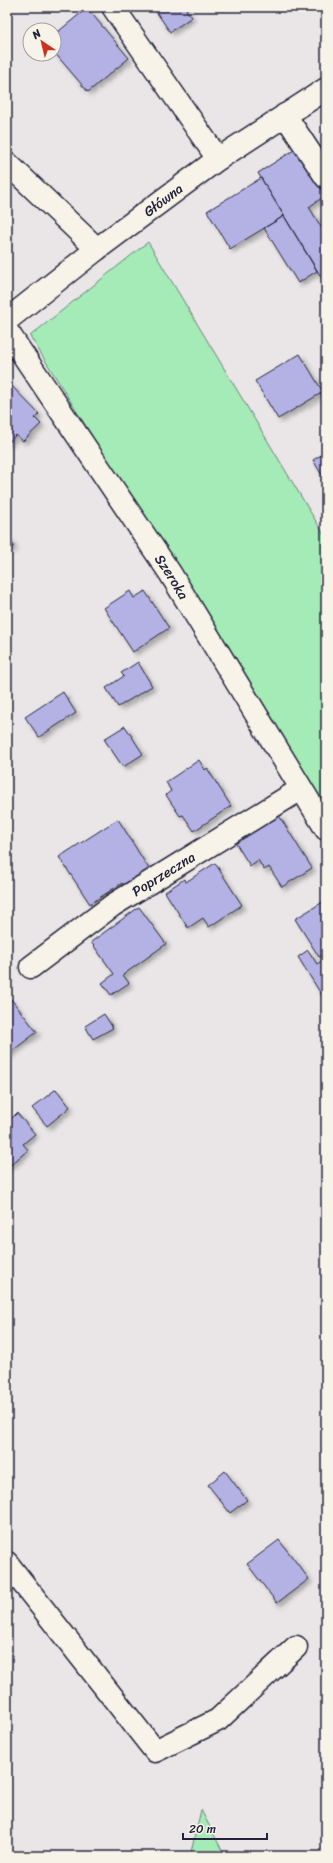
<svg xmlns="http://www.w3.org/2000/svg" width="333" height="1863" viewBox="0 0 333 1863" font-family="Sriracha,sans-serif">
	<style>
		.green { fill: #a5ebb7; stroke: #648679 }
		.building { fill: #b4b2e4; stroke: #22223b; filter: url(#shadow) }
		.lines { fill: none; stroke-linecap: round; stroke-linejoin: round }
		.minor-casing { stroke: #22223b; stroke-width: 25 }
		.major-casing { stroke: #22223b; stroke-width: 25 }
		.minor { stroke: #f7f3e8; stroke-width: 22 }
		.major { stroke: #f7f3e8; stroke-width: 22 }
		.labels { text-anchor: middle; stroke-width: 3; stroke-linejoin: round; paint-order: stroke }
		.street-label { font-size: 14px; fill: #22223b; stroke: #f7f3e8 }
	</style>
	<defs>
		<filter id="shadow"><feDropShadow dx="3.5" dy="3.5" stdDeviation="2" flood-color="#0004"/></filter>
	</defs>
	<rect width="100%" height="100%" fill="#eae6e7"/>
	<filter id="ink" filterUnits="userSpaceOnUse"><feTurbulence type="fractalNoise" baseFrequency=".025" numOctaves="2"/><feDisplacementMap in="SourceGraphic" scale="8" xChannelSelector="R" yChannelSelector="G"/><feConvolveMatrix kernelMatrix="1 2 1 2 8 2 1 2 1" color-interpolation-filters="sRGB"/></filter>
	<g filter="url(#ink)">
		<path class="green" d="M148,242L326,538V813L30,336Z
			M201,1810L225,1856H190Z"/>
		<path class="building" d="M153,7H190L186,10L192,17L170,32Z
			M87,8L129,58L88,92L54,52V35Z
			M297,148L326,195L309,207L326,235V285L258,173Z
			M261,178L284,216L230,249L207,211Z
			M284,216L317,271L298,283L264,228Z
			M300,354L323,392L278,419L255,381Z
			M7,381L39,414L35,418L41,424L23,441L16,435L7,444Z
			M326,452V482L313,460Z
			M7,536L14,546L7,550Z
			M130,591L134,598L145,591L169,628L133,652L104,608Z
			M138,662L152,686L118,707L106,688L124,676L121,673Z
			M63,692L76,713L39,737L25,717Z
			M125,726L143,754L123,767L104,739Z
			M199,760L205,770L207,768L231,806L194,831L183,815L180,816L166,795L171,791L166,782Z
			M278,814L312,868L282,887L269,867L264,870L258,860L250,866L235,842Z
			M118,819L149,869L123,885L122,883L90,904L59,857Z
			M215,863L242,905L209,927L203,918L188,928L165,892L184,879L186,882Z
			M326,900V953L319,957L295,919Z
			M139,907L166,944L123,975L129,983L111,995L102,983L114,974L91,942Z
			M308,950L317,964L326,958V1002L298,957Z
			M11,999L37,1032L7,1055V1001Z
			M104,1014L113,1028L93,1039L85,1026Z
			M56,1089L70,1107L47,1126L32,1108Z
			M17,1113L35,1134L23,1144L28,1150L7,1168V1120L8,1122Z
			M225,1471L247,1500L230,1513L208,1485Z
			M279,1540L309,1579L277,1603L247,1564Z"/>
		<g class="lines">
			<g class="minor-casing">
				<g id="minor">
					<path d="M113,7L218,159"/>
					<path d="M285,115L326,177"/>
					<path d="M7,163L97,249"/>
					<path id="s1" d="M7,331L170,573L326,829"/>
					<path id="s2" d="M31,967L113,905L301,789"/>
					<path d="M7,1563L155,1751L218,1720L296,1647"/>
				</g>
			</g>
			<g class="major-casing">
				<g id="major">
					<path id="s3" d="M7,320L97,249L218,159L326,89"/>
				</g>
			</g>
			<use href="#minor" class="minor"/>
			<use href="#major" class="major"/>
		</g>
	</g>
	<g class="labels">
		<g class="street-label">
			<text dy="5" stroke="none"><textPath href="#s3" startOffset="197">Główna</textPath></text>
			<text dy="5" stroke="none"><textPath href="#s1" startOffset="296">Szeroka</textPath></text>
			<text dy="5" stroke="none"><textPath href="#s2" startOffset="162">Poprzeczna</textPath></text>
		</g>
	</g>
	<rect width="333" height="1863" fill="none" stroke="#f7f3e8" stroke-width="24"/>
	<rect x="12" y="12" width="309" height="1839" fill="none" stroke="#22223b" stroke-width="1.5" filter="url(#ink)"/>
	<g transform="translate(42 42) rotate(325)"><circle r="19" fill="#f7f3e8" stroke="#a29fa3"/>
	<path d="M0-3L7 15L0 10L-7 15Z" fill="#c8321e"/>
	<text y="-6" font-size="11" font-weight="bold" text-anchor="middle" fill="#22223b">N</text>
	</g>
	<path d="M183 1833v6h84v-6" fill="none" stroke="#22223b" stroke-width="2"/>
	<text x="189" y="1833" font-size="12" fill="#22223b" stroke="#f7f3e8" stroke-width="3" paint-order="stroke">20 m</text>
</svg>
